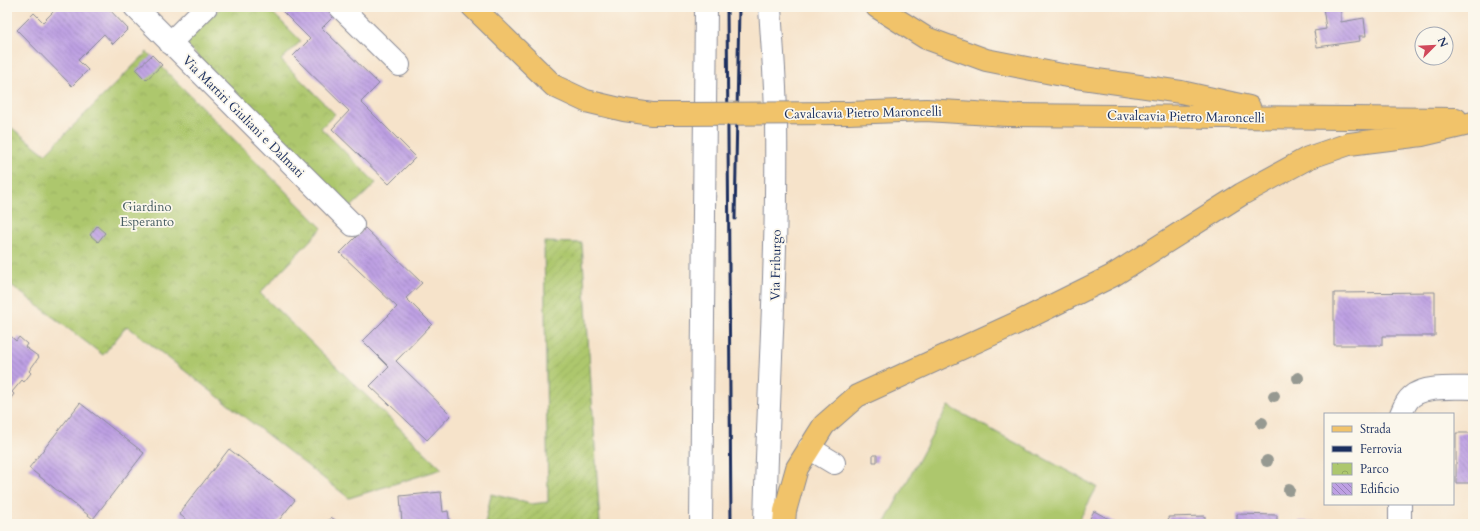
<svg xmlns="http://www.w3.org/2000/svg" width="1480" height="531" viewBox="0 0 1480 531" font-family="Cardo,serif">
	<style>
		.grass { fill: #adc76d; stroke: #647b66 }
		.park { fill: url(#park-crowns); stroke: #647b66 }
		.garden { fill: url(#garden-furrows); stroke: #647b66 }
		.building { fill: url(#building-back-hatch) }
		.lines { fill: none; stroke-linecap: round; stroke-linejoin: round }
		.minor-casing { stroke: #888994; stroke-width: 24 }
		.major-casing { stroke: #888994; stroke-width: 24 }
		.minor { stroke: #fff; stroke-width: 22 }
		.major { stroke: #f1c36a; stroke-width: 22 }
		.rail { stroke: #1b2f5e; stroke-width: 3 }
		.major-bridge-casing { stroke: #888994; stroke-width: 24; stroke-linecap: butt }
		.major-bridge { stroke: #f1c36a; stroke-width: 22 }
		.tree { fill: #969991 }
		.labels { text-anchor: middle; stroke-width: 3.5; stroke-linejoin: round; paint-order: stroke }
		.street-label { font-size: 13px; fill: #1b2f5e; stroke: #fbf7ec }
		.park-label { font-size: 13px; fill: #475d62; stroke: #fbf7ec }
	</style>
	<defs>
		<pattern id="park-crowns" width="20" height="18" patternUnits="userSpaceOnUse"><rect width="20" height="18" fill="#adc76d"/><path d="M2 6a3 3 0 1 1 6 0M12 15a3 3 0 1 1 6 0" fill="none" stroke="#94ab61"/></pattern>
		<pattern id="garden-furrows" width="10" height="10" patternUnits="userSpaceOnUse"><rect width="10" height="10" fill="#adc76d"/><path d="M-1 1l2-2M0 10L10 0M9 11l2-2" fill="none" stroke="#94ab61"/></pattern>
		<pattern id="building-back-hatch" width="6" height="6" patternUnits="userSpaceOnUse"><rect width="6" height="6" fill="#bea0e3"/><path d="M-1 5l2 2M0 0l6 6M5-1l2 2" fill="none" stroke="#9a83bb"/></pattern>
	</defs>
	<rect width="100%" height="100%" fill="#fbf7ec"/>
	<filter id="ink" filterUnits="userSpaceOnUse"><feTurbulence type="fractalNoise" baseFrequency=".025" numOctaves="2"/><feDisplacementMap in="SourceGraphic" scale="8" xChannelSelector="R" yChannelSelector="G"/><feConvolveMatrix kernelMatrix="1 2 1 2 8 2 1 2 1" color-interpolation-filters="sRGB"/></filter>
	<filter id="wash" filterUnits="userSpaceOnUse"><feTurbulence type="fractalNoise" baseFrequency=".012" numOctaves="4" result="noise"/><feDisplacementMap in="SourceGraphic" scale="16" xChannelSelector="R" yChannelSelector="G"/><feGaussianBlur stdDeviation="0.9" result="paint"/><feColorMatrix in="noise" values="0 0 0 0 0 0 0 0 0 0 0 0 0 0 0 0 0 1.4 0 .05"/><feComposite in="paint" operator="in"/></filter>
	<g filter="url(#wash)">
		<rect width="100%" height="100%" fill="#f6e3ca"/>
		<path class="grass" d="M948,406L1097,487L1077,524H884Z"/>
		<path class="park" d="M221,7H267L301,41L281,60L335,114L321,128L376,183L349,209L185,43Z
			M147,52L322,228L260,293L442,469L349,498L127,326L103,355L7,282V124L45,154Z"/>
		<path class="garden" d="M544,242L582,243L600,524H485L491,494L531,504L548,502Z"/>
		<g id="blocks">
			<path class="building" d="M58,7H107L128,29L113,44L104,34L78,60L88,70L72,86L17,30L34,13L43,22Z
				M278,7H335L339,11L322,28L379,84L361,102L416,157L389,184L332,129L349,111L293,56L310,39Z
				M1323,7H1341V22L1364,18L1366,36H1359L1360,41L1317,47L1314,31L1326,29Z
				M152,55L162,65L146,80L136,70Z
				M97,226L105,233L98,242L90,235Z
				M365,228L422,283L406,298L432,324L396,361L451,415L427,440L370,386L389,367L363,341L397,307L340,253Z
				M1435,292V336H1382V345H1334V293Z
				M7,333L16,341L19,337L27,344L25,347L39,357L29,371L31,373L24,382L22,380L12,392L14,394L7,404Z
				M80,403L144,453L93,519L29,468Z
				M1456,433H1473V483H1456Z
				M229,449L295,500L276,524H192L179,514Z
				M873,455H877V462H873Z
				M441,492L443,512L448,511L450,524H402L400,496Z
				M1094,511L1118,524H1087Z
				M1237,514L1277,515V524H1237Z
				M1205,516V524H1169L1168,517Z
				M331,517L340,524H326Z
				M1299,521H1319L1320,524H1299Z"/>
		</g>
	</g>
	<g filter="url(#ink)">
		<use href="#blocks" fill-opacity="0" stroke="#888994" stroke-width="1"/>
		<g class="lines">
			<g class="minor-casing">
				<path id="minor" d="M135,7L353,225
					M340,7L399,65
					M170,43L206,7
					M1401,414C1403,409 1406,401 1411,397C1424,385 1456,388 1473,388
					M809,448L834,463
					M1400,504V524
					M701,524L706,7
					M765,524C768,390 778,256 776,122C776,84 772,45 770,7"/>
			</g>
			<g class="major-casing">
				<path id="major" d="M473,7L554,86L586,101L624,110L652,114H683
					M877,7L926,38L986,60L1062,75L1181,92L1249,107
					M848,113L926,110L1007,115L1456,119
					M784,524L785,511L797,468L824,425L857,396L1019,322L1112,276L1242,194L1308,158L1349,144L1422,135L1473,123"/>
			</g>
			<use href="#minor" class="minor"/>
			<use href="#major" class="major"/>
			<path class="rail" d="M727,7L731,524
				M735,219L739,7"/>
			<g class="major-bridge-casing">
				<path id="major-bridge" d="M683,114L848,113"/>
			</g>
			<use href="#major-bridge" class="major-bridge"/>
		</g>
		<g class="tree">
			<circle cx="1298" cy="378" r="6"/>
			<circle cx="1274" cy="396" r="6"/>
			<circle cx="1262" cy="423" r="6"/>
			<circle cx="1267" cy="461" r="6"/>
			<circle cx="1289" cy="490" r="6"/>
		</g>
	</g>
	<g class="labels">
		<g class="street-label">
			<text transform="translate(863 112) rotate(-1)" y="5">Cavalcavia Pietro Maroncelli</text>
			<text transform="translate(244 116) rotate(45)" y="5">Via Martiri Giuliani e Dalmati</text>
			<text transform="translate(1186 116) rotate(1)" y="5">Cavalcavia Pietro Maroncelli</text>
			<text transform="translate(775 265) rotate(-89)" y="5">Via Friburgo</text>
		</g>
		<g class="park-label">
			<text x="147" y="211">Giardino<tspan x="147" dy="15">Esperanto</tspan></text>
		</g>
	</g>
	<rect width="1480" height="531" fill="none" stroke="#fbf7ec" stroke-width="24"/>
	<rect x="1324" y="413" width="130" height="92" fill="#fbf7ec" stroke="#a1a7b3"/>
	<rect x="1332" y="426" width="20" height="6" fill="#f1c36a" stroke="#a1a7b3"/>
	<text x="1360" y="433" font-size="12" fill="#1b2f5e">Strada</text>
	<rect x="1332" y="446" width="20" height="6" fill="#1b2f5e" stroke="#a1a7b3"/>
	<text x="1360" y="453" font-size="12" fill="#1b2f5e">Ferrovia</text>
	<rect x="1332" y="463" width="20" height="12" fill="url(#park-crowns)" stroke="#a1a7b3"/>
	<text x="1360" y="473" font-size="12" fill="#1b2f5e">Parco</text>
	<rect x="1332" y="483" width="20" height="12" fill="url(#building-back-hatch)" stroke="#a1a7b3"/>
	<text x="1360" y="493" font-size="12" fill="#1b2f5e">Edificio</text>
	<g transform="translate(1434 46) rotate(66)"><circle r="19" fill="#fbf7ec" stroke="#a1a7b3"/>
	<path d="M0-3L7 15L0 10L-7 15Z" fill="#d1495b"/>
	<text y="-6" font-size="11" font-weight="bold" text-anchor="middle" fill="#1b2f5e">N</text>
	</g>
</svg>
